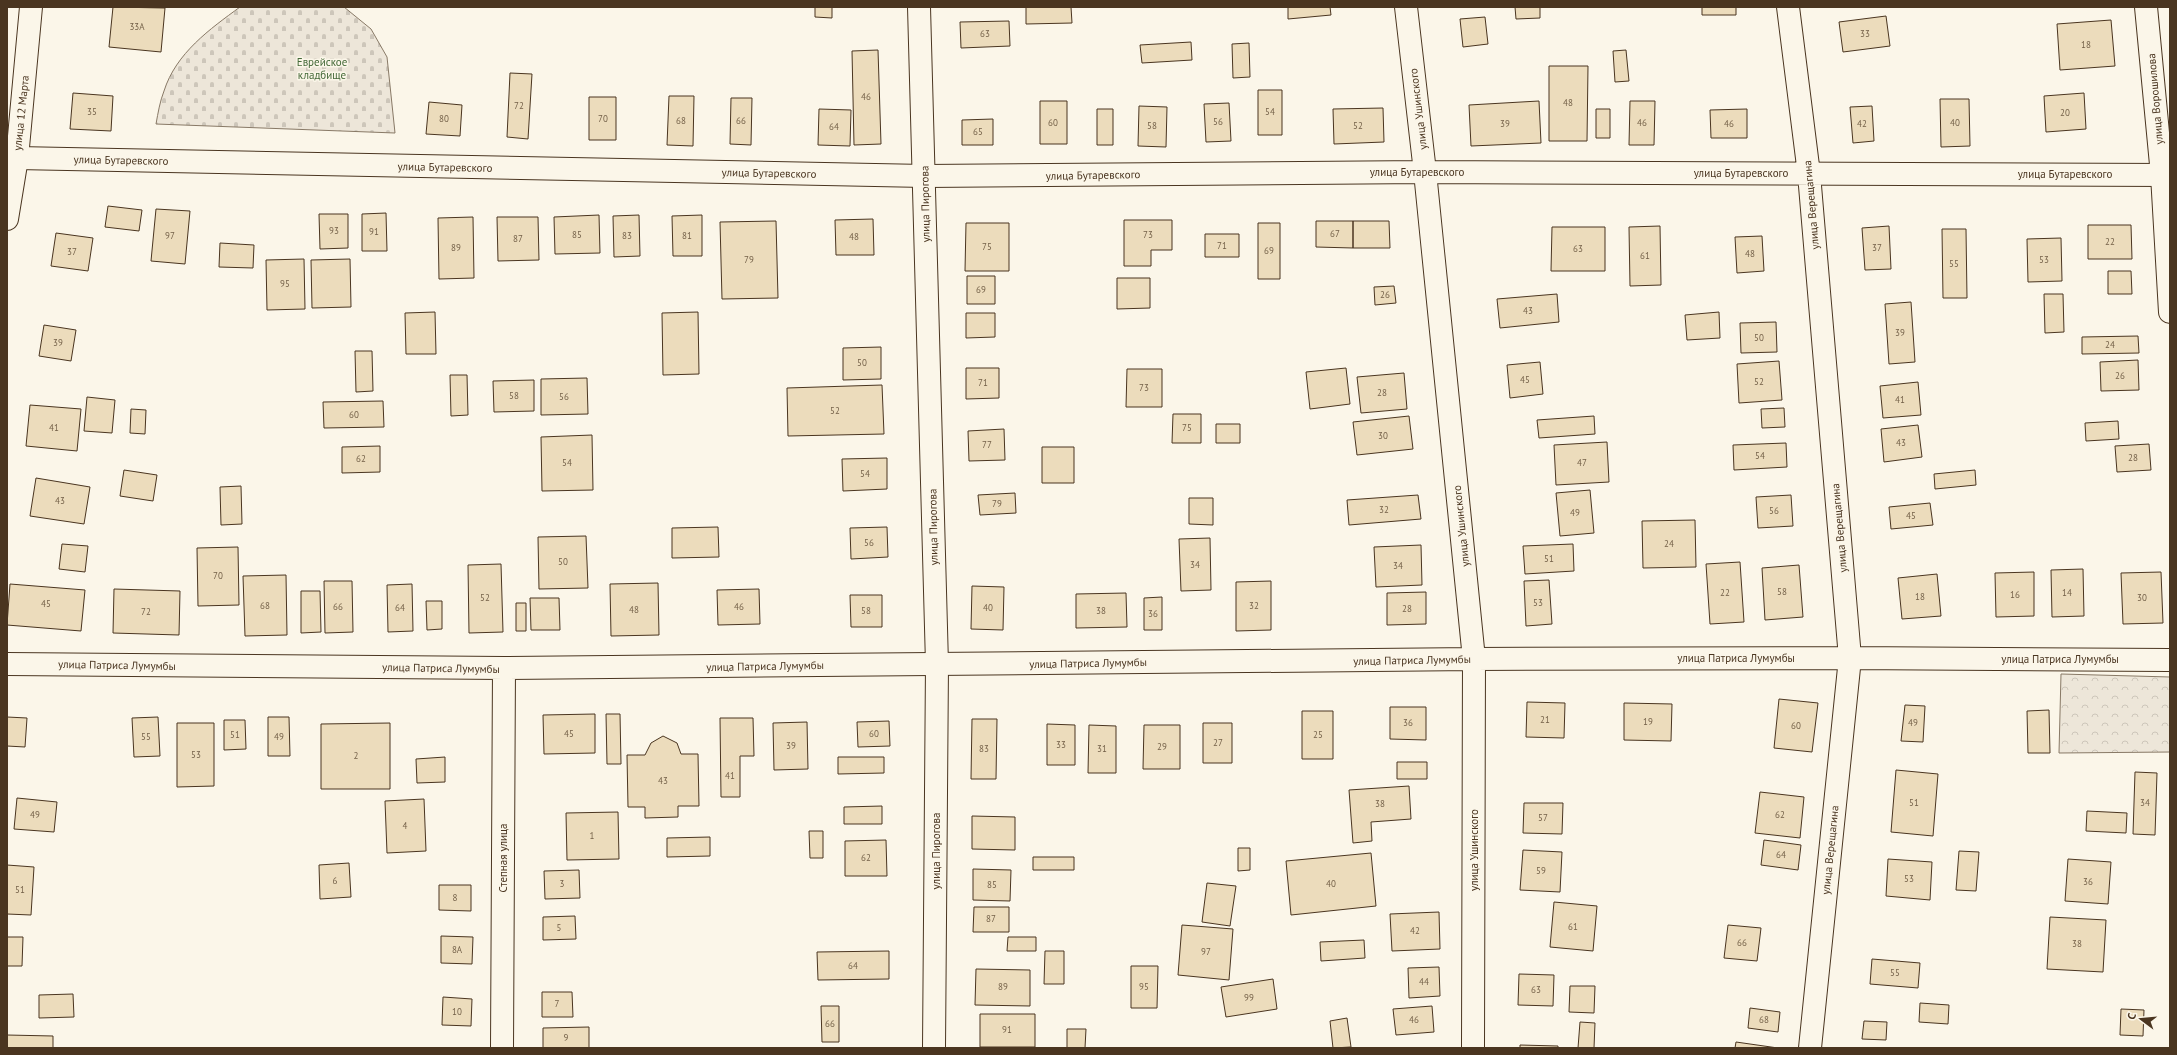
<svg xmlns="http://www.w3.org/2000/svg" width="2177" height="1055" viewBox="0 0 2177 1055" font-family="'PT Sans',sans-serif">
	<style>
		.cemetery { fill: url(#cemetery-stones); stroke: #887966 }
		.park { fill: url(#park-crowns); stroke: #887966 }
		.building { fill: #ecdcbc; stroke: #4a3520 }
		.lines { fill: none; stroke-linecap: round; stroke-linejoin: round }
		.minor-casing { stroke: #4a3520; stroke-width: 24 }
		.tertiary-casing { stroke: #4a3520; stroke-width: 24 }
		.secondary-casing { stroke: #4a3520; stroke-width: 24 }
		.minor { stroke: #fbf6e9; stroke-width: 22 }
		.tertiary { stroke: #fbf6e9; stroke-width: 22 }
		.secondary { stroke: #fbf6e9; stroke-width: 22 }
		.labels { text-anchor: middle; stroke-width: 3; stroke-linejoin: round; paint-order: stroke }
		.number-label { font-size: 9px; fill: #725f47 }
		.park-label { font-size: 11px; fill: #436837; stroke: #fbf6e9 }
		.street-label { font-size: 11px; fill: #4a3520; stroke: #fbf6e9 }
	</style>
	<defs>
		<pattern id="cemetery-stones" width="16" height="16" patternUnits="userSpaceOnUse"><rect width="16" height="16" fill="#ede6d9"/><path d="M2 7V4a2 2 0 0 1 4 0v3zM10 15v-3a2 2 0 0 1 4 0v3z" fill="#cdc6ba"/></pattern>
		<pattern id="park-crowns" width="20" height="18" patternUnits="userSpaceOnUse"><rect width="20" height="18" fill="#ede6d9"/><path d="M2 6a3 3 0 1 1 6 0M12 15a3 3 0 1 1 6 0" fill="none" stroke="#cdc6ba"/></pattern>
	</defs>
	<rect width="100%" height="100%" fill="#fbf6e9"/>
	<path class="cemetery" d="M240,7H344L371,29L387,57L395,133L156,124C158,113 160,101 164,91C176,53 210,29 240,7Z"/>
	<path class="park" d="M2061,674L2170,677V752L2059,753Z"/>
	<path class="building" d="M113,7L165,8L161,52L109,47Z
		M815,7H832V18L815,17Z
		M1026,7H1071L1072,23L1026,24Z
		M1288,7H1330L1331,15L1288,19Z
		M1515,7H1540V18L1516,19Z
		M1702,7H1736V15H1702Z
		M1886,16L1890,46L1843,52L1839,22Z
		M1485,17L1488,44L1463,47L1460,19Z
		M2111,20L2115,66L2060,70L2057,24Z
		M1009,21L1010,46L961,48L960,22Z
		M1191,42L1192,60L1142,63L1140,45Z
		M1249,43L1250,77L1233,78L1232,44Z
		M878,50L881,144L854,145L852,51Z
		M1626,50L1629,81L1615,82L1613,51Z
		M1549,66H1588L1587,141H1549Z
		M510,73L532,74L528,139L507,137Z
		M1258,90H1282V135H1258Z
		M73,93L113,96L111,131L70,129Z
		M2084,93L2086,129L2046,132L2044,96Z
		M669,96H694L693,146L667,145Z
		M589,97H616V140H589Z
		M731,98H752L751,145L730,144Z
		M1940,99H1969L1970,146L1941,147Z
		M1040,101H1067V144H1040Z
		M1539,101L1541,143L1471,146L1469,105Z
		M1630,101H1655L1654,145H1629Z
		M429,102L462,105L460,136L426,134Z
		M1229,103L1231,141L1206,142L1204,104Z
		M1139,106L1167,107L1166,147L1138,146Z
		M1872,106L1874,141L1853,143L1850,107Z
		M1383,108L1384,142L1334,144L1333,109Z
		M819,109L851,110L850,146L818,145Z
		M1097,109H1113V145H1097Z
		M1596,109H1610V138H1596Z
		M1747,109V138H1711L1710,110Z
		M993,119V145H962V120Z
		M108,206L142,210L139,231L105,227Z
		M156,209L190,211L185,264L151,261Z
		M386,213L387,251H362V214Z
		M319,214H348V248L320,249Z
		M599,215L600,253L555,254L554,217Z
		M639,215L640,256L614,257L613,216Z
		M702,215V256H673L672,216Z
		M473,217L474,278L439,279L438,218Z
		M497,217H538L539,260L498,261Z
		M873,219L874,255H836L835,220Z
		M1124,220H1172V250H1151V266H1124Z
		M776,221L778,298L722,299L720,222Z
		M1316,221H1353V248L1316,247Z
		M1353,221H1389L1390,248H1353Z
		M966,223H1009V271H965Z
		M1258,223H1280V279H1258Z
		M2088,225H2131L2132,259H2088Z
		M1660,226L1661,285L1630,286L1629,227Z
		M1889,226L1891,269L1865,270L1862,228Z
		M1552,227H1605V271H1551Z
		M1942,229H1966L1967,298H1943Z
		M56,233L93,238L88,271L51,266Z
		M1205,234H1239V257H1205Z
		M1762,236L1764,271L1737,273L1735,237Z
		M2061,238L2062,281L2028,282L2027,239Z
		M220,243L254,245L253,268L219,267Z
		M304,259L305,309L267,310L266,260Z
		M350,259L351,307L312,308L311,260Z
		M2108,271H2131L2132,294H2108Z
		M967,276H995V304H967Z
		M1117,278H1150V308L1117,309Z
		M1394,286L1396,303L1375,305L1374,287Z
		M1557,294L1559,322L1500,328L1497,299Z
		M2044,294H2063L2064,332L2045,333Z
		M1911,302L1915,362L1889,364L1885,304Z
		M435,312L436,354H406L405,313Z
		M698,312L699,374L663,375L662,313Z
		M1719,312L1720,338L1687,340L1685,315Z
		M966,313H995V337L966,338Z
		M1776,322L1777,352L1741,353L1740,323Z
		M44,325L76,330L71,361L39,356Z
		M2138,336L2139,353L2082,354V337Z
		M881,347V379L843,380V348Z
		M355,351H372L373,391L356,392Z
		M2138,360L2139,390L2101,391L2100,362Z
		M1779,361L1782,400L1739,403L1737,364Z
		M1540,362L1543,394L1510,398L1507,365Z
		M966,368H999V398L966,399Z
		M1346,368L1350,404L1310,409L1306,372Z
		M1127,369H1162V407H1126Z
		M1404,373L1407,409L1361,413L1357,377Z
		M450,375H467L468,415L451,416Z
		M587,378L588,414L541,415V379Z
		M534,380V411L494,412L493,381Z
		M1918,382L1921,415L1883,418L1880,386Z
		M882,385L884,434L788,436L787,388Z
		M87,397L115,400L112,433L84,431Z
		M383,401L384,427L324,428L323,402Z
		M30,405L81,409L77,451L26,446Z
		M1784,408L1785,427L1762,428L1761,409Z
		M131,409L146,410L145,434L130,433Z
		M1173,414H1201V443H1172Z
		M1409,416L1413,449L1357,455L1353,422Z
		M1594,416L1595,434L1539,438L1537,420Z
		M2118,421L2119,439L2086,441L2085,423Z
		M1216,424H1240V443H1216Z
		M1918,425L1922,457L1884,462L1881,429Z
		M1004,429L1005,460L969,461L968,431Z
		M592,435L593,490L542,491L541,437Z
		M1607,442L1609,482L1556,485L1554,445Z
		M1786,443L1787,467L1734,470L1733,445Z
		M2149,444L2151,470L2117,472L2115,446Z
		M380,446V472L342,473V447Z
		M1042,447H1074V483H1042Z
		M887,458V489L843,491L842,459Z
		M124,470L157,475L153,501L120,496Z
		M1975,470L1976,485L1935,489L1934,474Z
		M36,478L90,487L84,524L30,516Z
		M241,486L242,524L221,525L220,487Z
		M1590,490L1594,533L1560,536L1556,493Z
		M1015,493L1016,513L980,515L978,495Z
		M1418,495L1421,519L1349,525L1347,500Z
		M1791,495L1793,526L1758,528L1756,497Z
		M1189,498H1213V525L1189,524Z
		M1930,503L1933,525L1891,529L1889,507Z
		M1695,520L1696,567L1643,568L1642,521Z
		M718,527L719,557L672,558V528Z
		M887,527L888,557L851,559L850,528Z
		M586,536L588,588L539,589L538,537Z
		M1210,538L1211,590L1181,591L1179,539Z
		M62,544L88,546L85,572L59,569Z
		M1573,544L1574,571L1525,574L1523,546Z
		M1421,545L1422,585L1376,587L1374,547Z
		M238,547L239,605L198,606L197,548Z
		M1740,562L1744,622L1710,624L1706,564Z
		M501,564L503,632L469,633L468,565Z
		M1799,565L1803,617L1765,620L1762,568Z
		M2083,569L2084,616L2052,617L2051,570Z
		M2034,572V616L1996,617L1995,573Z
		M2161,572L2163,623L2123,624L2121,573Z
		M1937,574L1941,616L1902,619L1898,578Z
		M286,575L287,635L245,636L243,576Z
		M1549,580L1552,624L1526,626L1524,581Z
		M324,581H352L353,632L325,633Z
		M1271,581V630L1236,631V582Z
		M658,583L659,635L611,636L610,584Z
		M10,584L85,590L81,631L7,625Z
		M412,584L413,631L388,632L387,585Z
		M972,586L1004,587L1003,630L971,629Z
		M114,589L180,591L179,635L113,633Z
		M759,589L760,624L718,625L717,590Z
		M301,591H320L321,632L301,633Z
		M1426,592V624L1387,625V593Z
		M1126,593L1127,627L1076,628V594Z
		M850,595H882V627H851Z
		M1162,597V630H1144V598Z
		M530,598H559L560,630H531Z
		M426,601H442V629L427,630Z
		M516,603H526V631H516Z
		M1779,699L1818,703L1812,752L1774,748Z
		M1527,702L1565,703L1564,738L1526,737Z
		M1624,703L1672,704L1671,741L1624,740Z
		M1905,705L1925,706L1923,742L1901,741Z
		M1390,707H1426V740L1390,739Z
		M2049,710L2050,753H2028L2027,711Z
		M1302,711H1333V759H1302Z
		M595,714V753L544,754L543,715Z
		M606,714H620L621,764H607Z
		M7,717L27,718L25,747L7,746Z
		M158,717L160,756L134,757L132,718Z
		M268,717H289L290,756H268Z
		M720,718H753L754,756H740V797H721Z
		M972,719H997L996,779H971Z
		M224,720H245L246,749L224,750Z
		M889,721L890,746L858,747L857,722Z
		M807,722L808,769L774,770L773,723Z
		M177,723H214V786L177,787Z
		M390,723V789H321V724Z
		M1203,723H1232V763H1203Z
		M1047,724L1075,725V765H1047Z
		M1089,725L1116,726V773H1088Z
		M1144,725H1180V769H1143Z
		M663,736L677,743L681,754H698L699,806H678V817L645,818V807H628L627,755H645L651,743Z
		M445,757V782L417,783L416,759Z
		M838,757H884V773L838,774Z
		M1397,762H1427V779H1397Z
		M1896,770L1938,774L1933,836L1891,832Z
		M2135,772L2157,773L2155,835L2133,834Z
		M1409,786L1411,819L1371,822L1372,841L1353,843L1349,790Z
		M1760,792L1804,797L1800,838L1755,833Z
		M17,798L57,802L54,832L14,829Z
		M424,799L426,851L387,853L385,801Z
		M1524,803H1563L1562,834L1523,833Z
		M882,806V824H844V807Z
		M2087,811L2127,813L2126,833L2086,831Z
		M618,812L619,859L567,860L566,813Z
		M972,816L1015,817V850L972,849Z
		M809,831H823V858H810Z
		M710,837V856L667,857V838Z
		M886,840L887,876H845V841Z
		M1764,840L1801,845L1798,870L1761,865Z
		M1238,848H1250V870L1238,871Z
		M1523,850L1562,852L1560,892L1520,890Z
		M1959,851L1979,852L1976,891L1956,890Z
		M1371,853L1376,906L1291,915L1286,861Z
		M1033,857H1074V870H1033Z
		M1888,859L1932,862L1930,900L1886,896Z
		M2068,859L2111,862L2108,904L2065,901Z
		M349,863L351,897L320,899L319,865Z
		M7,865L34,867L31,915L7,914Z
		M973,869L1011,870L1010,901L973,900Z
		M579,870L580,898L545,899L544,871Z
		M1207,883L1236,886L1230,926L1202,922Z
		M439,885H471V911L439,910Z
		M1554,902L1597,906L1593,951L1550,947Z
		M974,907H1009V932H973Z
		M1439,912L1440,949L1392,951L1390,914Z
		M575,916L576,939L543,940V917Z
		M2050,917L2106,920L2103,972L2047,969Z
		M1182,925L1233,929L1229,980L1178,975Z
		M1728,925L1761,928L1757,961L1724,958Z
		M441,936L473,937L472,964L441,963Z
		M7,937H23L22,966H7Z
		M1008,937H1036V951H1007Z
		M1364,940L1365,958L1321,961L1320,942Z
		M889,951V979L818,980L817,952Z
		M1045,951H1064V984H1044Z
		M1872,959L1920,963L1918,988L1870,984Z
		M1131,966H1158L1157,1008H1131Z
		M1439,967L1440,996L1409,998L1408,968Z
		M976,969L1030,970V1006L975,1005Z
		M1519,974L1554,975L1553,1006L1518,1005Z
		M1273,979L1277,1009L1226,1017L1221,987Z
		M1570,986H1595L1594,1013L1569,1012Z
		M542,992H572L573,1017H542Z
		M73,994L74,1017L39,1018V995Z
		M443,997L472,999L471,1026L442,1025Z
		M1920,1003L1949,1005L1948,1024L1919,1022Z
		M821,1006H839V1042H822Z
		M1432,1006L1434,1032L1396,1035L1393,1009Z
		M1750,1008L1780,1012L1778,1032L1748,1028Z
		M2121,1009L2144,1010L2143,1036L2120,1035Z
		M980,1014H1035V1047H980Z
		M1347,1018L1351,1047L1333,1048L1330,1021Z
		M1864,1021L1887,1022L1886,1040L1862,1039Z
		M1580,1022L1595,1023L1594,1048H1578Z
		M589,1027V1048H543V1028Z
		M1067,1029H1086L1085,1048H1067Z
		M7,1035L53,1036V1048H7Z
		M1736,1042L1778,1048H1735Z
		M1520,1045L1558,1046V1048H1520Z"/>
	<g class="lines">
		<g class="minor-casing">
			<path id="minor" d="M1406,7L1425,172L1474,659L1473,1048
				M1788,7L1809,174L1850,658L1810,1048
				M17,158L925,176L1425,172L2170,175
				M7,664L504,668L1474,659L1850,658L2170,660
				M502,1048L504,668"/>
		</g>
		<g class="tertiary-casing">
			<path id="tertiary" d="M919,7L937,664L934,1048
				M7,219L17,158L31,7"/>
		</g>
		<g class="secondary-casing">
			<path id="secondary" d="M2146,7L2162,175L2170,312"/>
		</g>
		<use href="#minor" class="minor"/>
		<use href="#tertiary" class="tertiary"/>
		<use href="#secondary" class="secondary"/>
	</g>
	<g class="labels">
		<g class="number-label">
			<text x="137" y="30">33А</text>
			<text x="985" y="37">63</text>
			<text x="1865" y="37">33</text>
			<text x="2086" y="48">18</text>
			<text x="866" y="100">46</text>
			<text x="1568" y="106">48</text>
			<text x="519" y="109">72</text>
			<text x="92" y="115">35</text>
			<text x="1270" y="115">54</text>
			<text x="2065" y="116">20</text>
			<text x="444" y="122">80</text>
			<text x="603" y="122">70</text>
			<text x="681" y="124">68</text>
			<text x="741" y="124">66</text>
			<text x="1218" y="125">56</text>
			<text x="1053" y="126">60</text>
			<text x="1642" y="126">46</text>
			<text x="1955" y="126">40</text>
			<text x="1505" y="127">39</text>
			<text x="1729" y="127">46</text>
			<text x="1862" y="127">42</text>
			<text x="1152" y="129">58</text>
			<text x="1358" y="129">52</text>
			<text x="834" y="130">64</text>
			<text x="978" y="135">65</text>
			<text x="334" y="234">93</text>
			<text x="374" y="235">91</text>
			<text x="1335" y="237">67</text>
			<text x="577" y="238">85</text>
			<text x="1148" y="238">73</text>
			<text x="170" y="239">97</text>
			<text x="627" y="239">83</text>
			<text x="687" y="239">81</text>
			<text x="854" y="240">48</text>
			<text x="518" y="242">87</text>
			<text x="2110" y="245">22</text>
			<text x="1222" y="249">71</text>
			<text x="987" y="250">75</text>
			<text x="456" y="251">89</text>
			<text x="1877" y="251">37</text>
			<text x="1578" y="252">63</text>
			<text x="1269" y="254">69</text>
			<text x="72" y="255">37</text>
			<text x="1750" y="257">48</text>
			<text x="1645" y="259">61</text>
			<text x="749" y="263">79</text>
			<text x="2044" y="263">53</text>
			<text x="1954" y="267">55</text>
			<text x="285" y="287">95</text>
			<text x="981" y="293">69</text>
			<text x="1385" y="298">26</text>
			<text x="1528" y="314">43</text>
			<text x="1900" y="336">39</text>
			<text x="1759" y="341">50</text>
			<text x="58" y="346">39</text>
			<text x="2110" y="348">24</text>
			<text x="862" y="366">50</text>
			<text x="2120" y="379">26</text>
			<text x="1525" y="383">45</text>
			<text x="1759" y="385">52</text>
			<text x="983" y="386">71</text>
			<text x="1144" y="391">73</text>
			<text x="1382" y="396">28</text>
			<text x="514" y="399">58</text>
			<text x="564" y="400">56</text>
			<text x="1900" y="403">41</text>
			<text x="835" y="414">52</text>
			<text x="354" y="418">60</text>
			<text x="54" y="431">41</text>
			<text x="1187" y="431">75</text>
			<text x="1383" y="439">30</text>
			<text x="1901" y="446">43</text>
			<text x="987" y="448">77</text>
			<text x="1760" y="459">54</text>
			<text x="2133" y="461">28</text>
			<text x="361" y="462">62</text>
			<text x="567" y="466">54</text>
			<text x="1582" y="466">47</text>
			<text x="865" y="477">54</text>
			<text x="60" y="504">43</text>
			<text x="997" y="507">79</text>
			<text x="1384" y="513">32</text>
			<text x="1774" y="514">56</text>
			<text x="1575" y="516">49</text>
			<text x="1911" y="519">45</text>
			<text x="869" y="546">56</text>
			<text x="1669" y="547">24</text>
			<text x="1549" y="562">51</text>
			<text x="563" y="565">50</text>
			<text x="1195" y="568">34</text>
			<text x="1398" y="569">34</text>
			<text x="218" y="579">70</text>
			<text x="1782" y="595">58</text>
			<text x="1725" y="596">22</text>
			<text x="2067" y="596">14</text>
			<text x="2015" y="598">16</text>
			<text x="1920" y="600">18</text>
			<text x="485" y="601">52</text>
			<text x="2142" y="601">30</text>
			<text x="1538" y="606">53</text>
			<text x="46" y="607">45</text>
			<text x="265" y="609">68</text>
			<text x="1254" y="609">32</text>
			<text x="338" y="610">66</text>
			<text x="739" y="610">46</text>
			<text x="400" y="611">64</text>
			<text x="988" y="611">40</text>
			<text x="1407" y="612">28</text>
			<text x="634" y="613">48</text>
			<text x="866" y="614">58</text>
			<text x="1101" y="614">38</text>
			<text x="146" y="615">72</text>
			<text x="1153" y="617">36</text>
			<text x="1545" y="723">21</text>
			<text x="1648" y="725">19</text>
			<text x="1408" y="726">36</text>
			<text x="1913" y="726">49</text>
			<text x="1796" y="729">60</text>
			<text x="569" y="737">45</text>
			<text x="874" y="737">60</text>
			<text x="235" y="738">51</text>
			<text x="1318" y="738">25</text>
			<text x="146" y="740">55</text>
			<text x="279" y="740">49</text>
			<text x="1218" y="746">27</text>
			<text x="1061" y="748">33</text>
			<text x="791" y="749">39</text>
			<text x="1162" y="750">29</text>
			<text x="984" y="752">83</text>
			<text x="1102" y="752">31</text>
			<text x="196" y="758">53</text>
			<text x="356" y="759">2</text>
			<text x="730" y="779">41</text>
			<text x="663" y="784">43</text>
			<text x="1914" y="806">51</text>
			<text x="2145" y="806">34</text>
			<text x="1380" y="807">38</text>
			<text x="35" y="818">49</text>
			<text x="1780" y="818">62</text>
			<text x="1543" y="821">57</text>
			<text x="405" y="829">4</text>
			<text x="592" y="839">1</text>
			<text x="1781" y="858">64</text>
			<text x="866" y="861">62</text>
			<text x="1541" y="874">59</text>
			<text x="1909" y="882">53</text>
			<text x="335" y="884">6</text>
			<text x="2088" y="885">36</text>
			<text x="562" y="887">3</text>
			<text x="1331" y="887">40</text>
			<text x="992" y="888">85</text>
			<text x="20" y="893">51</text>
			<text x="455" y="901">8</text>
			<text x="991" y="922">87</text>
			<text x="1573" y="930">61</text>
			<text x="559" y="931">5</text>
			<text x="1415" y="934">42</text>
			<text x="1742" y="946">66</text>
			<text x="2077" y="947">38</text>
			<text x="457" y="953">8А</text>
			<text x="1206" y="955">97</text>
			<text x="853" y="969">64</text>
			<text x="1895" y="976">55</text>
			<text x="1424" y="985">44</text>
			<text x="1003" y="990">89</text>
			<text x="1144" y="990">95</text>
			<text x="1536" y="993">63</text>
			<text x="1249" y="1001">99</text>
			<text x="557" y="1007">7</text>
			<text x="457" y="1015">10</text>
			<text x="1414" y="1023">46</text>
			<text x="1764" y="1023">68</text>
			<text x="830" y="1027">66</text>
			<text x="1007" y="1033">91</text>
			<text x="566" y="1041">9</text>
		</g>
		<g class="park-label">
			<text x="322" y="66">Еврейское<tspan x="322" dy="13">кладбище</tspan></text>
		</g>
		<g class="street-label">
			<text transform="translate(2155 99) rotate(-95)" y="4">улица Ворошилова</text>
			<text transform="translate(1418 109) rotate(-97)" y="4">улица Ушинского</text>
			<text transform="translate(21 113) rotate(-84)" y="4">улица 12 Марта</text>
			<text transform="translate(121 160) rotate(1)" y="4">улица Бутаревского</text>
			<text transform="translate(445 167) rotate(1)" y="4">улица Бутаревского</text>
			<text x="1417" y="176">улица Бутаревского</text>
			<text transform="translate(769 173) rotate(1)" y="4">улица Бутаревского</text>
			<text x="1741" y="177">улица Бутаревского</text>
			<text x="2065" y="178">улица Бутаревского</text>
			<text transform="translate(1093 175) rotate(-1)" y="4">улица Бутаревского</text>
			<text transform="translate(925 204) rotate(-91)" y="4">улица Пирогова</text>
			<text transform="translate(1811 205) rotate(-95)" y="4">улица Верещагина</text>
			<text transform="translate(1461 526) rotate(-96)" y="4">улица Ушинского</text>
			<text transform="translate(933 527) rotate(-91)" y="4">улица Пирогова</text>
			<text transform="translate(1839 528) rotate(-95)" y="4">улица Верещагина</text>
			<text x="1736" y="662">улица Патриса Лумумбы</text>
			<text x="2060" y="663">улица Патриса Лумумбы</text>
			<text transform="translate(1412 660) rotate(-1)" y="4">улица Патриса Лумумбы</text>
			<text transform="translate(1088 663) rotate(-1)" y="4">улица Патриса Лумумбы</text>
			<text transform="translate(117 665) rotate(1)" y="4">улица Патриса Лумумбы</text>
			<text transform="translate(765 666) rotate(-1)" y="4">улица Патриса Лумумбы</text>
			<text transform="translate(441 668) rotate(1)" y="4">улица Патриса Лумумбы</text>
			<text transform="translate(1474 850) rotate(-90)" y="4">улица Ушинского</text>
			<text transform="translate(1830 850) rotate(-84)" y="4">улица Верещагина</text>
			<text transform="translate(936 851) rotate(-90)" y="4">улица Пирогова</text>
			<text transform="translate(503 858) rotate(-90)" y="4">Степная улица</text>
		</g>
	</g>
	<rect width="2177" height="1055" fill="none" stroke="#4a3520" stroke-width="16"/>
	<g transform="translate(2141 1019) rotate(286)" stroke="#fbf6e9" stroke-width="3" paint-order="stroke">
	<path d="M0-3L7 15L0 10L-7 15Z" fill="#4a3520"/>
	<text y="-6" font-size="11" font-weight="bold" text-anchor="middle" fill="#4a3520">С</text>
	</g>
</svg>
